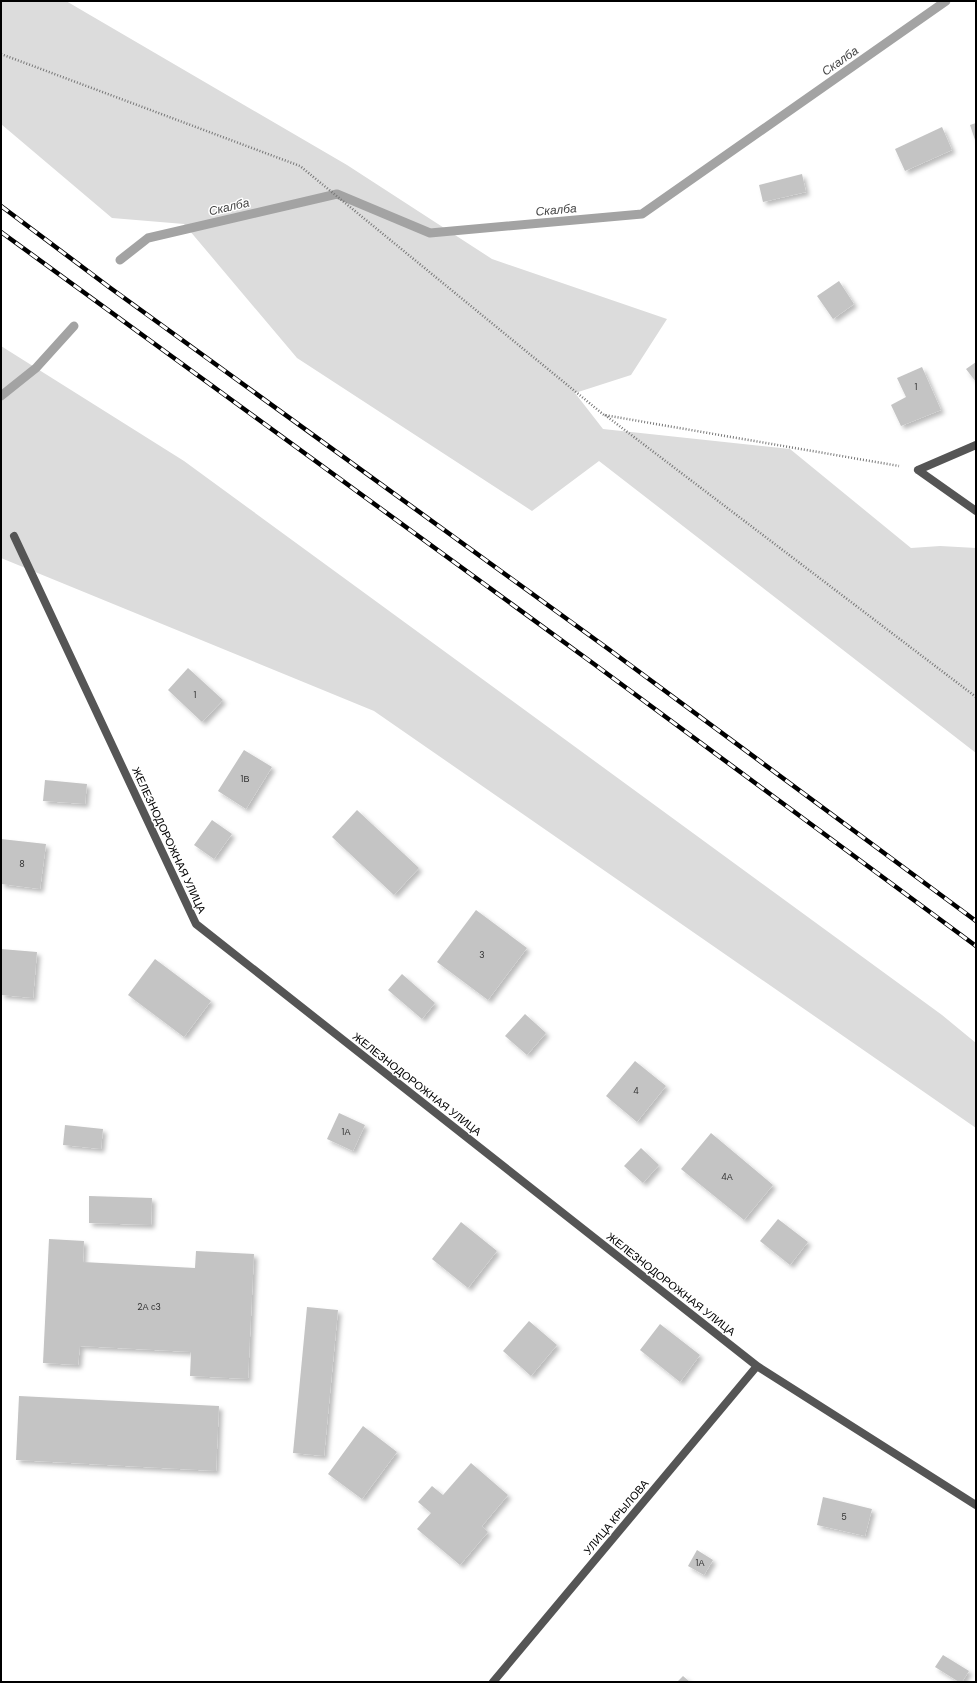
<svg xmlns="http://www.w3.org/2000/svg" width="977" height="1683" viewBox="0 0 977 1683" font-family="'DM Sans',sans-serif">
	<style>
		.green { fill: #dcdcdc }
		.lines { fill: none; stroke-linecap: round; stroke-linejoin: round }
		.stream { stroke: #a3a3a3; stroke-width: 9 }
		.building { fill: #c4c4c4; filter: url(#shadow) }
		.path { stroke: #777; stroke-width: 2.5; stroke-dasharray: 1 2; stroke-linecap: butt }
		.street { stroke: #555; stroke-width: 8 }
		.rail-casing { stroke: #000; stroke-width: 4.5 }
		.rail { stroke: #fff; stroke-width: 3; stroke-dasharray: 9; stroke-linecap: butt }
		.labels { text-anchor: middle; stroke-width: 3; stroke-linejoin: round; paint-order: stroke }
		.number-label { font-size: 9px; fill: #313131 }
		.street-label { font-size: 11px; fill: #000; stroke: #fff }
		.water-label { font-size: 12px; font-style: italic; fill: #444; stroke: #fff }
	</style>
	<defs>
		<filter id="shadow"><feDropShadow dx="3.5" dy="3.5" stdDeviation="2" flood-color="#0004"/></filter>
	</defs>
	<rect width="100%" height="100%" fill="#fff"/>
	<path class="green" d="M1,1H66L347,165L492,259L667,319L631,375L575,393L603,429L790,449L911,548L940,546L976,548V753L599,461L532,511L297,358L184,224L112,218L1,124Z
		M1,346L184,461L942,1015L976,1043V1128L374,711L1,558Z"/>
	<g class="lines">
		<path class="stream" d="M120,260L148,238L337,194L430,233L642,214L946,1
			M1,396L36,368L74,326"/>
	</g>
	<path class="building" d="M976,123V143L970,125Z
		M942,127L952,150L905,171L895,149Z
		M802,174L806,192L763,202L759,185Z
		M839,281L854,304L833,319L817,296Z
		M976,362V382L966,369Z
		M922,367L941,410L901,426L891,405L906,397L897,378Z
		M188,668L223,700L202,722L168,690Z
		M244,750L272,767L246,809L218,791Z
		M45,780L87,784L85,804L43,801Z
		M357,810L419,868L394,895L332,837Z
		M212,820L232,834L214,859L194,845Z
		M1,839L46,844L40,889L1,884Z
		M476,910L527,948L488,1000L437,962Z
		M1,949L37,952L33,998L1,995Z
		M155,959L211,1001L184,1037L128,995Z
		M402,974L435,1003L422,1019L388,990Z
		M525,1014L546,1033L527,1055L505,1036Z
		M635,1061L666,1086L637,1122L606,1096Z
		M339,1113L365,1125L353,1151L327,1139Z
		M65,1125L103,1129L101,1149L63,1145Z
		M711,1133L773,1185L744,1220L681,1169Z
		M641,1148L659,1165L643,1183L624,1166Z
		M89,1196L152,1198L151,1225L89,1223Z
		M778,1219L808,1242L790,1265L760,1241Z
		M461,1222L497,1251L468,1288L432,1259Z
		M49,1239L84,1241L83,1262L195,1268L196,1251L254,1254L248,1379L190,1376L191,1352L80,1346L78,1365L43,1363Z
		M307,1307L338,1310L324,1456L293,1453Z
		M529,1321L557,1345L531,1376L503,1351Z
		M660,1324L700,1355L680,1382L640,1350Z
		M19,1396L219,1406L216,1471L16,1460Z
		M363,1426L397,1452L362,1499L328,1474Z
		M471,1463L508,1495L482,1526L488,1532L460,1565L417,1529L431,1513L418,1502L432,1486L443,1495Z
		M823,1497L872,1509L865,1536L817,1525Z
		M697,1550L713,1560L704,1575L688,1566Z
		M943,1655L969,1671L962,1682H959L935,1667Z
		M683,1676L690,1682H677Z"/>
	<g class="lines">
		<path class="path" d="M1,54L300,166L604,415L899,466
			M605,415L976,697"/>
		<path class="street" d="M918,470L976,511
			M918,470L976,445
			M14,536L196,924L757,1366L976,1505
			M493,1682L757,1366"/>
		<g class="rail-casing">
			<path id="rail" d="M1,206L109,287L607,648L976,921
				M1,232L594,664L976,946"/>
		</g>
		<use href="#rail" class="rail"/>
	</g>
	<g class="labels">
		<g class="number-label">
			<text x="916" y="390">1</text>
			<text x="195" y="698">1</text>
			<text x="245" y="782">1В</text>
			<text x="22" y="867">8</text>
			<text x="482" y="958">3</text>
			<text x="636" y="1094">4</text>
			<text x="346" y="1135">1А</text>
			<text x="727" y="1180">4А</text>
			<text x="149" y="1310">2А с3</text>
			<text x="844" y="1520">5</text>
			<text x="700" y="1566">1А</text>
		</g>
		<g class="street-label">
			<text transform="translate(169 840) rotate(65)" y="4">ЖЕЛЕЗНОДОРОЖНАЯ УЛИЦА</text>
			<text transform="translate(417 1084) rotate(38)" y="4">ЖЕЛЕЗНОДОРОЖНАЯ УЛИЦА</text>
			<text transform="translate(671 1284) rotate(38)" y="4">ЖЕЛЕЗНОДОРОЖНАЯ УЛИЦА</text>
			<text transform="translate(616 1517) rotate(-50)" y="4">УЛИЦА КРЫЛОВА</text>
		</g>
		<g class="water-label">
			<text transform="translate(840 61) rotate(-35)" y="4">Скалба</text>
			<text transform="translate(229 207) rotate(-13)" y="4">Скалба</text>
			<text transform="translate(556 210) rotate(-5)" y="4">Скалба</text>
		</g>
	</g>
	<rect width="977" height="1683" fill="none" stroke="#000000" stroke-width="4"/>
</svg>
